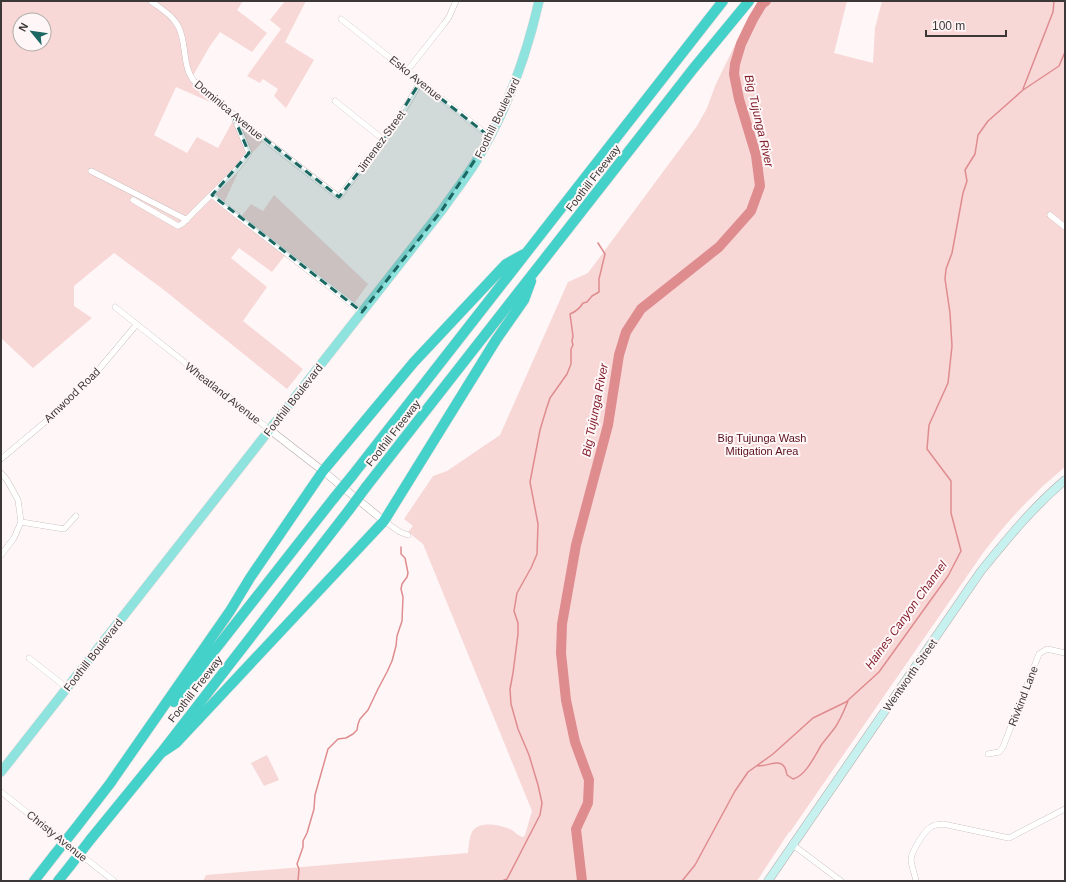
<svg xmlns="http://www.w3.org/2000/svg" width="1066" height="882" viewBox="0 0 1066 882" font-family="Helvetica,sans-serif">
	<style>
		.green { fill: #f8d7d7; fill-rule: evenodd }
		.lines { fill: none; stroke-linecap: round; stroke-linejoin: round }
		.stream { stroke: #df8c8f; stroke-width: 1.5 }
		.river { stroke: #df8c8f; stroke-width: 10 }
		.minor-casing { stroke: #b3a8a8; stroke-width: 6 }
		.tertiary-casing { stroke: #b3a8a8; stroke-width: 8 }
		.secondary-casing { stroke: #b3a8a8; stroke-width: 9 }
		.primary-casing { stroke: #d8d7d7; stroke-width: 10 }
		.motorway-casing { stroke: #d8d7d7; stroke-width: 11 }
		.minor { stroke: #fff; stroke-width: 5.5 }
		.tertiary { stroke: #fff; stroke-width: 7 }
		.secondary { stroke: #c7f1ef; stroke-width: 8 }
		.primary { stroke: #8fe3df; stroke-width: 9 }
		.motorway { stroke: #44d1c9; stroke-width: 10 }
		.motorway-bridge-casing { stroke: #d8d7d7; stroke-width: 11; stroke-linecap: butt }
		.motorway-bridge { stroke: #44d1c9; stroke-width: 10 }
		.marked { fill: #1b6863; fill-opacity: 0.2; stroke: #1b6863; stroke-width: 3; stroke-dasharray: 8 5; stroke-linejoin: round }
		.labels { text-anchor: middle; stroke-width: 4; stroke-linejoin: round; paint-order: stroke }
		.street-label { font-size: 11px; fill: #3d3838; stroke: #fff7f7 }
		.park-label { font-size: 11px; fill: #590f1c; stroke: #fff7f7 }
		.water-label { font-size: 12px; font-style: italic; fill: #842230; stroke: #fff7f7 }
	</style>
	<rect width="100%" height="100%" fill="#fff7f7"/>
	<path class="green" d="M1,1H243L237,10L267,33L252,52L220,32L210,46L191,79L219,106L176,87L154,135L187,153L197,137L218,148L235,117L265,139L242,164L222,207L241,217L251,204L263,211L274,195L368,284L353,305L286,254L272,272L239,248L231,258L267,287L243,321L303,369L287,389L164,290L114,253L74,286V306L92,318L33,368L1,338ZM20,20H44V44H20Z
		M285,1H306L285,42L314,60L286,108L274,96L278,89L263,79L260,83L247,76L281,29L270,20Z
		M765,1H847L834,53L873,63L875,28L882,1H1065V467C1055,476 1044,484 1035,494C1016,512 999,532 983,553L790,832H789L757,881H203L206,875L468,853C469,846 469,838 472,832C478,820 501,825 510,829C516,832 516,835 523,837L525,835L532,811L423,544L408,532L413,526L404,519L433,476L447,471L500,435L568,282L588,273L697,126L707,108L715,86L745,24Z
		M267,755L279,780L264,786L251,763Z"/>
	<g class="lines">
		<path class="stream" d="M1023,89L1053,12L1054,1
			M758,766C771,766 784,755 787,775L793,779C806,776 815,755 822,744C826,739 830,734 834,729C840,721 844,711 848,701
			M298,881L299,869L297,864L303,847V841L307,833L314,809L315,795L328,749L338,739L346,738L353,734L357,730L358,724L360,719L368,710L378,689L387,672L392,661L396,646L397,636L402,621L403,597L401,589L402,584L407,577L408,573L405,558L401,554V547
			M502,881L507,879L540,815L542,803L538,785L529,755L518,729L511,704L510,689L513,673L518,634V623L514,611L517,593L531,568L537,554L538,524L530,482L540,430L546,410L550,398L567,374L571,364V349L573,345L572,341L573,336L570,314C575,312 580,308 583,303L587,302L592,296L599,292V279L605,254L598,243
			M682,881L695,865L735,791L748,772L773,754L813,718L846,702L879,672L948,576L961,551L951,513V481L927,449L929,425L948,383L952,346L950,313L945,279L946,269L952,253L963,193L967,181L965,170L975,154L978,135L988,121L1023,90L1059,66L1065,52"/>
		<path class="river" d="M582,881L576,829L588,803L589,780L575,742L566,700L561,653L562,624L576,545L608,425L619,355L626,332L641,309L719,247L751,211L760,186L756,155L739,99L734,74L735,64L741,44L753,19L762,4L766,1"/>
		<g class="minor-casing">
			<path id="minor" d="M151,1C161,9 174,16 179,28C187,45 182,66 194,81C205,94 225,107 238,118C271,145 305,171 339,197C368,160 398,124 420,82
				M341,19L490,137
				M407,71L444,24L449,17L456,1
				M335,101L384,140
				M91,171L187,220
				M212,195L234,213L362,312
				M133,200L178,226L182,224L237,169L249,153L233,115
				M1050,215L1065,227
				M115,307L270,430
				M1,459L63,407L100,368L137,324
				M1,473L7,480L18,500L21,522L14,538L1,555
				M384,521L400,532L408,535
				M21,522L64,529L76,516
				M29,658L67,688
				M988,754L999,752L1003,747L1039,654L1047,649L1065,653
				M1,792L114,881
				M793,845L841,881
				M916,881C915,875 911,865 911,859C912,851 924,831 931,827C934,825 939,824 943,824L1009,838L1065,809"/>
		</g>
		<g class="tertiary-casing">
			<path id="tertiary" d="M270,430L323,471L384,521"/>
		</g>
		<g class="secondary-casing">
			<path id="secondary" d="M768,881L981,571C1007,539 1033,507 1065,480"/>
		</g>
		<g class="primary-casing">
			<path id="primary" d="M1,772L442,210C453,194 465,179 475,163C506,113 526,58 539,1"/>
		</g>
		<g class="motorway-casing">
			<path id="motorway" d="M352,476L723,1
				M366,487L693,69L749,1
				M174,702L334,498
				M161,753L176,743L384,521L496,340L524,300L531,281
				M109,785L230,611L250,578L323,471L414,362L506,264L524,254
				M75,829L112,781
				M90,840L161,753L349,510
				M34,881L55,854
				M58,881L70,866"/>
		</g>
		<use href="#minor" class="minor"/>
		<use href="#tertiary" class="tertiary"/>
		<use href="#secondary" class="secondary"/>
		<use href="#primary" class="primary"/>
		<use href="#motorway" class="motorway"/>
		<g class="motorway-bridge-casing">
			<path id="motorway-bridge" d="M334,498L352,476
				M349,510L366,487
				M55,854L75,829
				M70,866L90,840"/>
		</g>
		<use href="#motorway-bridge" class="motorway-bridge"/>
	</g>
	<path class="marked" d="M420,82L490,137L442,210L362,312L212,195L249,153L232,113L339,197L384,140Z"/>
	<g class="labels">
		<g class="street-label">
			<text transform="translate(416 78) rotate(39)" y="4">Esko Avenue</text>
			<text transform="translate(229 110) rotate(40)" y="4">Dominica Avenue</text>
			<text transform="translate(497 118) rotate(-64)" y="4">Foothill Boulevard</text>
			<text transform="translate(381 141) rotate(-54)" y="4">Jimenez Street</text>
			<text transform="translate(593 178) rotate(-52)" y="4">Foothill Freeway</text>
			<text transform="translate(223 393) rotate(38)" y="4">Wheatland Avenue</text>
			<text transform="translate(72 395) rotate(-44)" y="4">Arnwood Road</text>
			<text transform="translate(293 400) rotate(-52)" y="4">Foothill Boulevard</text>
			<text transform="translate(393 433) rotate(-52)" y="4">Foothill Freeway</text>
			<text transform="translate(93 655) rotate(-52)" y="4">Foothill Boulevard</text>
			<text transform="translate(910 675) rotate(-55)" y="4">Wentworth Street</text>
			<text transform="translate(195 689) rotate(-52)" y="4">Foothill Freeway</text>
			<text transform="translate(1023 696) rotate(-69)" y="4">Rivkind Lane</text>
			<text transform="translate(57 836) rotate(39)" y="4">Christy Avenue</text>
		</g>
		<g class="park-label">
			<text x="762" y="442">Big Tujunga Wash<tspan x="762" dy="13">Mitigation Area</tspan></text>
		</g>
		<g class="water-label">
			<text transform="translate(759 121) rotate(77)" y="4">Big Tujunga River</text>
			<text transform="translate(595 410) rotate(-79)" y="4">Big Tujunga River</text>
			<text transform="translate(906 615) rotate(-54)" y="4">Haines Canyon Channel</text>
		</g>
	</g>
	<rect width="1066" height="882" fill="none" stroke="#3d3838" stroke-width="4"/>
	<g transform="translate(32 32) rotate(299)"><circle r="19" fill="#fff7f7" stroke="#b1abab"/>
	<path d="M0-3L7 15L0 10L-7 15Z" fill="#1b6863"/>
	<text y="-6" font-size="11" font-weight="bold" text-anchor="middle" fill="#3d3838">N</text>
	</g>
	<path d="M926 30v6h80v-6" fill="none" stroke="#3d3838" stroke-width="2"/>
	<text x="932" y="30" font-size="12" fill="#3d3838" stroke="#fff7f7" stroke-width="3" paint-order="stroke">100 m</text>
</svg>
